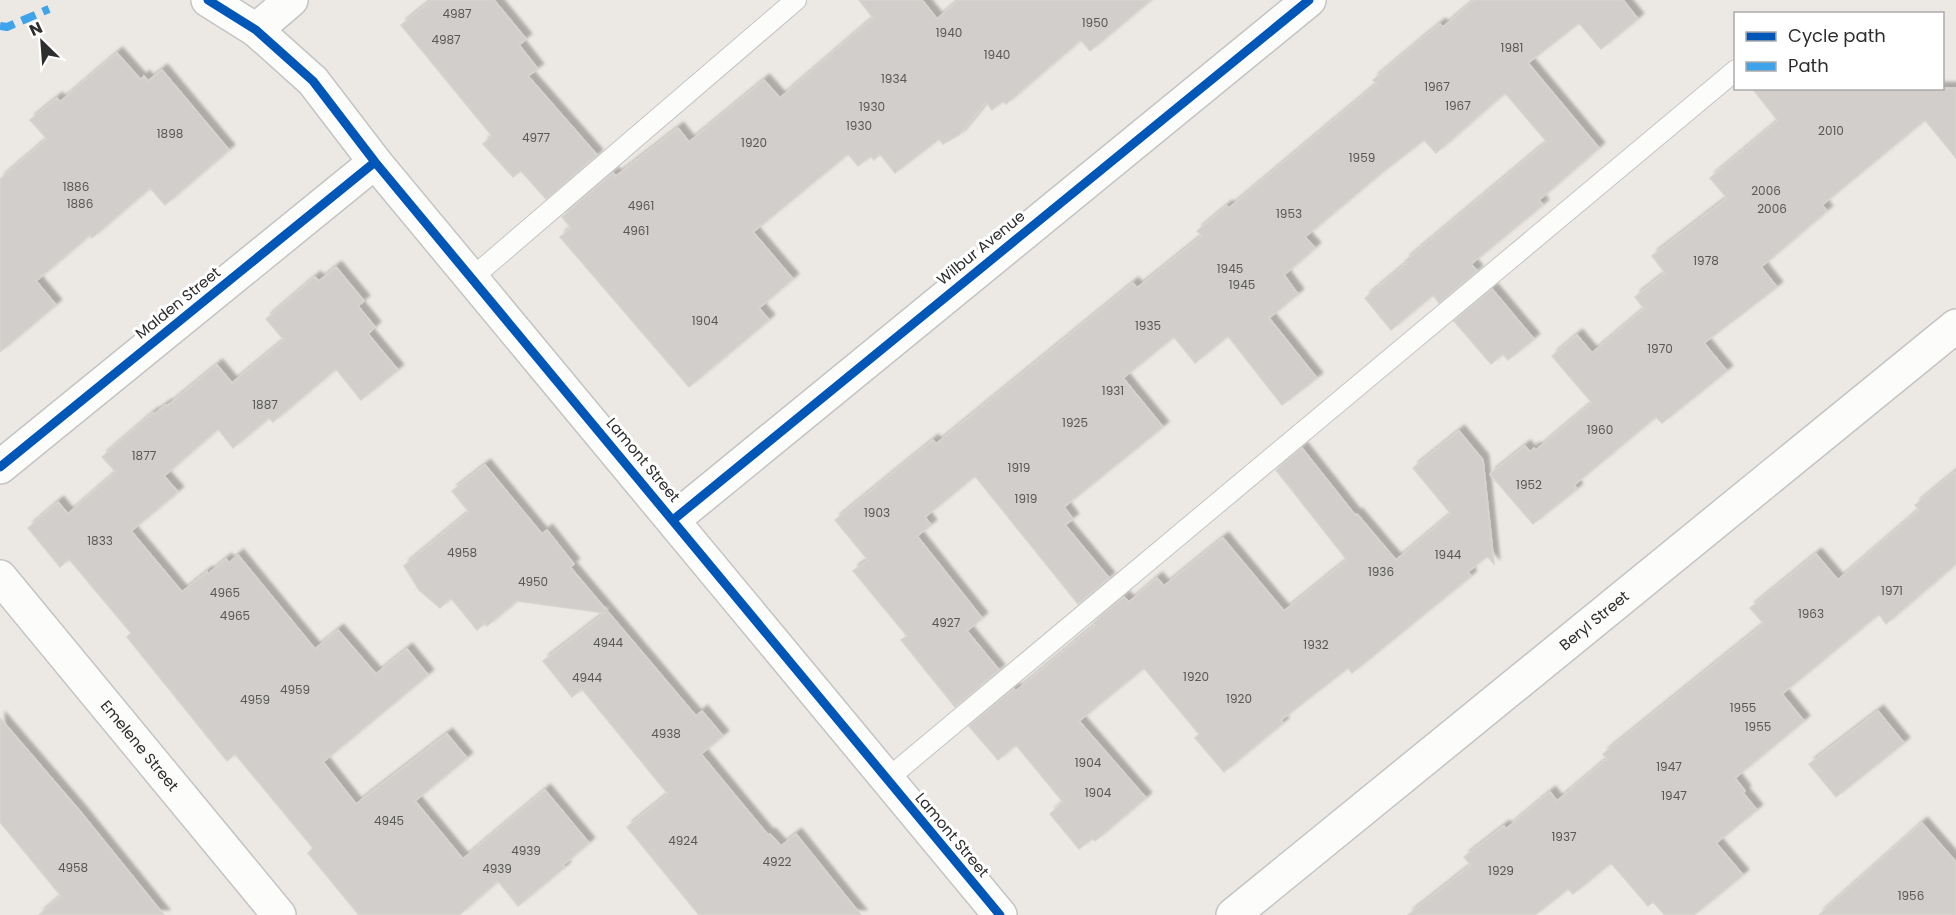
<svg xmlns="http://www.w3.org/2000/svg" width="1956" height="915" viewBox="0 0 1956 915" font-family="Poppins,sans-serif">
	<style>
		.building { fill: #d1cecb; stroke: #d7d4d0; stroke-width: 1.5; filter: url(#shadow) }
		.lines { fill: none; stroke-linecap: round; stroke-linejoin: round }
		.lane-casing { stroke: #c5c4c5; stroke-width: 22 }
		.street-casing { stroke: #c5c4c5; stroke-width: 36 }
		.secondary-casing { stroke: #c5c4c5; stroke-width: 36 }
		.lane { stroke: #fcfcfb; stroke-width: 20 }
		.street { stroke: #fcfcfb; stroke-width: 33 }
		.secondary { stroke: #fcfcfb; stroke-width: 33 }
		.quiet { stroke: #3ea3eb; stroke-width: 8; stroke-dasharray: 15 8; stroke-linecap: butt }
		.cycleway-casing { stroke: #fff; stroke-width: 13 }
		.cycleway { stroke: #0057b8; stroke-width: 9 }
		.labels { text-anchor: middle; stroke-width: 6; stroke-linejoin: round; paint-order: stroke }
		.number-label { font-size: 12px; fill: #585857 }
		.street-label { font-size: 15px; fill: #2e2e2e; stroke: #fff }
	</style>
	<defs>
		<filter id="shadow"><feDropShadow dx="5.5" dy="-5.5" stdDeviation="1.5" flood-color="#0004"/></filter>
	</defs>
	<rect width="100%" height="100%" fill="#ece8e4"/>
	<path class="building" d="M432,0H494L526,39L519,45L538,69L528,76L597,155L546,199L521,171L513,177L483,144L492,136L401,25Z
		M859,0H922L937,19L959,0H1151L1090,51L1081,40L1006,104L1003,101L992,110L986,102L959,135L943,144L939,139L895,173L880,154L874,160L871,156L858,166L848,154L753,232L793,279L759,308L769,320L689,387L560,237L571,228L562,217L613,173L616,176L678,128L689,142L764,80L780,98L873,18Z
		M1475,0H1623L1638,19L1601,49L1579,23L1528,63L1599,148L1539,200L1543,205L1471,264L1477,271L1439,303L1433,295L1391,330L1365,298L1407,263L1405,261L1547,142L1505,93L1436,153L1424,140L1379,175L1305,237L1315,248L1284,275L1298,294L1269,318L1317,378L1282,405L1228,336L1195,363L1174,337L1123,378L1163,427L1064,507L1073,519L1065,525L1109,578L1078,604L975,476L925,517L931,525L917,536L982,618L967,631L999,670L955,707L901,640L907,636L853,571L868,560L835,520L933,440L936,444L1133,283L1137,288L1202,236L1197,231L1227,206L1229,208L1377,84L1373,80L1418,42L1440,24L1443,27Z
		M117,53L141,80L144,76L148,81L162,70L229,150L165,205L150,188L92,238L90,235L36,281L56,305L0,352V179L47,139L30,120L57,98L60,102Z
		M1752,88H1956V158L1925,120L1822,205L1827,211L1761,267L1777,287L1704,343L1727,371L1662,423L1656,417L1574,485L1577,489L1533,524L1490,474L1525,446L1530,452L1534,448L1536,450L1592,403L1552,356L1577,335L1592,353L1644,309L1635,297L1665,273L1652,256L1727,198L1710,178L1778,121Z
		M336,267L364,301L358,306L375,327L368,334L398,370L361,400L336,369L273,422L269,418L233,448L218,429L164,476L178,492L131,531L182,592L207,572L208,574L226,559L229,563L238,555L315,649L338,630L376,674L407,649L428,675L323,762L356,804L447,734L467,758L415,801L463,859L545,790L589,843L563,865L565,867L518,906L498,881L459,915H359L308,853L313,848L235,754L227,761L127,637L131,633L69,559L60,567L28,528L58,502L68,514L116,472L102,457L153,413L154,414L166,405L167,406L217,365L232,383L284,340L266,319L315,277L319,281Z
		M1492,289L1534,339L1508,360L1503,354L1491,364L1454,321Z
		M1459,431L1483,460L1494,564L1487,556L1468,572L1471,576L1352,673L1348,668L1281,720L1283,723L1224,772L1195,738L1199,734L1144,668L1079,721L1146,798L1095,841L1093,838L1079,849L1050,814L1063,802L1016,745L998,760L969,726L1014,689L1016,691L1095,625L1093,623L1124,597L1129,602L1157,578L1164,586L1223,538L1284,611L1347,560L1276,470L1302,448L1355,515L1357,514L1396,560L1451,514L1413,468Z
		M485,465L542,534L547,530L574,564L570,567L696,716L702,711L723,736L701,754L768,835L770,834L781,846L796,834L861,915H699L627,827L668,794L582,689L572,697L543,661L605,613L517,601L487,626L485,623L477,630L451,598L440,608L419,590L404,566L469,512L452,491Z
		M1956,471V564L1886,624L1879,614L1782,694L1804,721L1735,778L1745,791L1743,793L1757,810L1716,843L1743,875L1694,915H1665L1653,902L1648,906L1611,863L1573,894L1568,889L1535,915H1408L1471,865L1464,857L1504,826L1506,829L1550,792L1557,801L1607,759L1603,754L1764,624L1750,608L1816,554L1838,580L1919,510L1915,505Z
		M1878,711L1904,743L1836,797L1809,764Z
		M0,718L79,810L164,915H39L61,896L0,822Z
		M1922,823L1956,862V915H1819Z"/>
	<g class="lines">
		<g class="lane-casing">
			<path id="lane" d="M473,277L796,0
				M886,780L1736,70"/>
		</g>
		<g class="street-casing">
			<g id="street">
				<path d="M256,30L291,0"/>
				<path d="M0,467L375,162"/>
				<path d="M673,520L1309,0"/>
				<path id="s1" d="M0,577L279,915"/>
			</g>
		</g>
		<g class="secondary-casing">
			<g id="secondary">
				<path d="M208,0L256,30L313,81L375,162L1000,915"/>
				<path id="s2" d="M1233,915L1956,326"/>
			</g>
		</g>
		<use href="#lane" class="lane"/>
		<use href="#street" class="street"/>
		<use href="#secondary" class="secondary"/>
		<path class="quiet" d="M0,26L7,27L49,9"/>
		<g class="cycleway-casing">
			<path id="cycleway" d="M208,0L256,30L313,81L375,162L1000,915
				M0,467L375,162
				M673,520L1309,0"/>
		</g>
		<use href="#cycleway" class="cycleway"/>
	</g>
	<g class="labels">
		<g class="number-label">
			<text x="457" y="18">4987</text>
			<text x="1095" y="27">1950</text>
			<text x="949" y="37">1940</text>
			<text x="446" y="44">4987</text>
			<text x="1512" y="52">1981</text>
			<text x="997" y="59">1940</text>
			<text x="894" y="83">1934</text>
			<text x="1437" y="91">1967</text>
			<text x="1458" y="110">1967</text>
			<text x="872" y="111">1930</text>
			<text x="859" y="130">1930</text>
			<text x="1831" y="135">2010</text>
			<text x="170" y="138">1898</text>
			<text x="536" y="142">4977</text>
			<text x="754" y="147">1920</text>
			<text x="1362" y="162">1959</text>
			<text x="76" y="191">1886</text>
			<text x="1766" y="195">2006</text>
			<text x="80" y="208">1886</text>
			<text x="641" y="210">4961</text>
			<text x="1772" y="213">2006</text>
			<text x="1289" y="218">1953</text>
			<text x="636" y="235">4961</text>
			<text x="1706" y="265">1978</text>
			<text x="1230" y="273">1945</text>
			<text x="1242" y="289">1945</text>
			<text x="705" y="325">1904</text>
			<text x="1148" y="330">1935</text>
			<text x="1660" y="353">1970</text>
			<text x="1113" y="395">1931</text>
			<text x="265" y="409">1887</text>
			<text x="1075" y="427">1925</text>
			<text x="1600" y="434">1960</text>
			<text x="144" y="460">1877</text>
			<text x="1019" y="472">1919</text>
			<text x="1529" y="489">1952</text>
			<text x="1026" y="503">1919</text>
			<text x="877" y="517">1903</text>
			<text x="100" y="545">1833</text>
			<text x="462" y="557">4958</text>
			<text x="1448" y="559">1944</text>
			<text x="1381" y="576">1936</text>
			<text x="533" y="586">4950</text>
			<text x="1892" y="595">1971</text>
			<text x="225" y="597">4965</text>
			<text x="1811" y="618">1963</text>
			<text x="235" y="620">4965</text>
			<text x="946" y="627">4927</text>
			<text x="608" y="647">4944</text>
			<text x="1316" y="649">1932</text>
			<text x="1196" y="681">1920</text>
			<text x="587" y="682">4944</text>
			<text x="295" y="694">4959</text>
			<text x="1239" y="703">1920</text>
			<text x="255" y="704">4959</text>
			<text x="1743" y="712">1955</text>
			<text x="1758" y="731">1955</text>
			<text x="666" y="738">4938</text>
			<text x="1088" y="767">1904</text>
			<text x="1669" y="771">1947</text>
			<text x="1098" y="797">1904</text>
			<text x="1674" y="800">1947</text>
			<text x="389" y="825">4945</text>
			<text x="1564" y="841">1937</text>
			<text x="683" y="845">4924</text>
			<text x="526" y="855">4939</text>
			<text x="777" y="866">4922</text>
			<text x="73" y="872">4958</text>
			<text x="497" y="873">4939</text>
			<text x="1501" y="875">1929</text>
			<text x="1911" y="900">1956</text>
		</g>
		<g class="street-label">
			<text transform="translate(981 248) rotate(-39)" y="5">Wilbur Avenue</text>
			<text transform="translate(178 303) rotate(-39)" y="5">Malden Street</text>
			<text transform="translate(643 460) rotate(50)" y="5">Lamont Street</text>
			<text dy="5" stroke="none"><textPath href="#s2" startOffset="466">Beryl Street</textPath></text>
			<text dy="5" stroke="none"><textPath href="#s1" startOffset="219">Emelene Street</textPath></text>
			<text transform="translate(952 835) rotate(50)" y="5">Lamont Street</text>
		</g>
	</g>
	<rect x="1734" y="12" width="210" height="78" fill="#ffffff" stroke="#ababab" stroke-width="1.5"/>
	<rect x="1746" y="32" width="30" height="9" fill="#0057b8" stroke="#ababab" stroke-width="1.5"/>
	<text x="1788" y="42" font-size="18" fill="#2e2e2e">Cycle path</text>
	<rect x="1746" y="62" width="30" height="9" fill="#3ea3eb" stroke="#ababab" stroke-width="1.5"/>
	<text x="1788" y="72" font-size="18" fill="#2e2e2e">Path</text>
	<g transform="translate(42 42) rotate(335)" stroke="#ffffff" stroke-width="4.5" paint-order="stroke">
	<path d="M0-4.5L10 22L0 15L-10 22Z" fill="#2e2e2e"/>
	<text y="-9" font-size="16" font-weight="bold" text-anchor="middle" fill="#2e2e2e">N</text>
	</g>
</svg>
